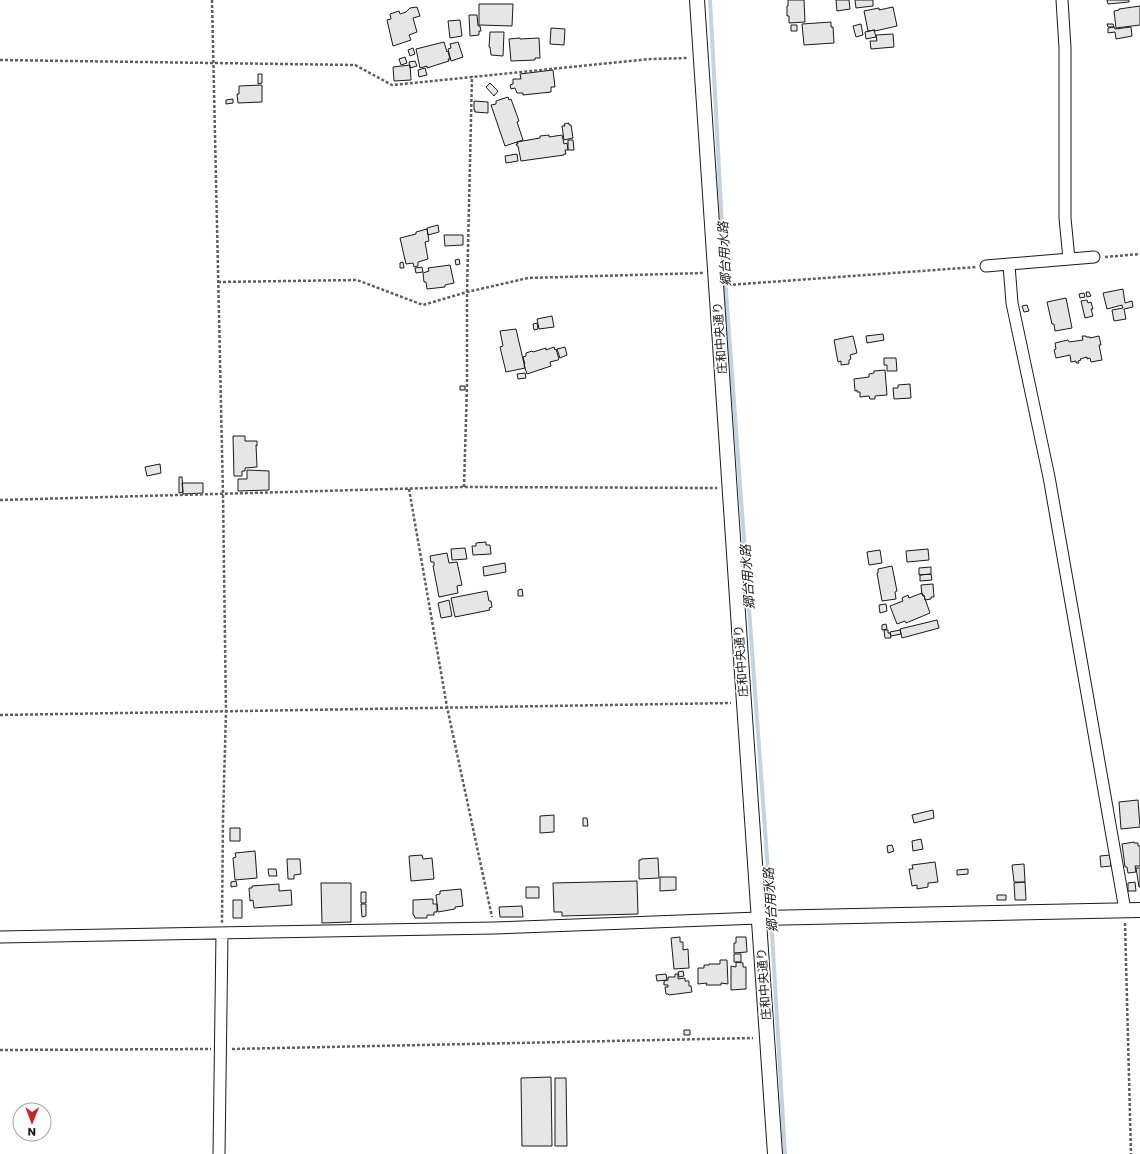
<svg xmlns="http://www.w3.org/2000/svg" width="1140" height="1154" viewBox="0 0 1140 1154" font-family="Poppins,'Noto Sans JP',sans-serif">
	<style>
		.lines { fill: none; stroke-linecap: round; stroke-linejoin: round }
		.stream { stroke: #c6d2dc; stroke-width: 4 }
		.building { fill: #e6e6e6; stroke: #1a1a1a }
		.minor-casing { stroke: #1a1a1a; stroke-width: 13 }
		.tertiary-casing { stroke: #1a1a1a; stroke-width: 16 }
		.path { stroke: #5f5f5f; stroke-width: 2.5; stroke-dasharray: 3 2; stroke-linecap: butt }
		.minor { stroke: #fff; stroke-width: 11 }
		.tertiary { stroke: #fff; stroke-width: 14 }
		.labels { text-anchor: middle; stroke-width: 3; stroke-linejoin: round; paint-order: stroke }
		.street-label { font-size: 12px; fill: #1a1a1a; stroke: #fff }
		.water-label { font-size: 13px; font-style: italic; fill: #1a1a1a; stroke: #fff }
	</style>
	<rect width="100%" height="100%" fill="#fff"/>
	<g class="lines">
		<path class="stream" d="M710,0L724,263L770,899L785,1154"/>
	</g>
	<path class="building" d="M788,0H804L805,22L789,23V16H787V6H788Z
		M836,0H849L850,9L837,11Z
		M855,0H873V6L856,8Z
		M1107,0H1129V2L1108,4Z
		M479,4H513L512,26L479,25Z
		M1140,6V25L1116,28L1114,11L1119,10V9Z
		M417,7L420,16L413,18L417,32L409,35L411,40L393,46L387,20L391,19L390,14L399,11L400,14L406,12L410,8Z
		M893,7L897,26L875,31V30L868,31L864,11L879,8V10Z
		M469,15H477L478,26H480L481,31H479V35L470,36Z
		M460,20L462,36L450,38L448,21Z
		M831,22V27H833L834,43L804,45L802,24Z
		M861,24L863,35L856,37L853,26Z
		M1107,24H1113L1114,27H1108Z
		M791,25H797V31H791Z
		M1114,27L1115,29L1131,27L1132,36L1116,39L1115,32L1108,33V28Z
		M551,28L565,29L564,45L550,44Z
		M874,30L876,37L866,39L865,32Z
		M490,32H504L503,56L491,55L490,47H489Z
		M893,34L894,47L871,49L870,41H877L876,35Z
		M520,38V39L539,38L540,58H535V60L511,61L509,39Z
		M444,42L447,52L448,51L450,59H448L449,61L427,68V66L420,68L416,49Z
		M458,42L463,57L451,61L448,49L451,48L450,44Z
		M413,48L415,54L410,56L408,50Z
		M405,57L407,63L401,65L399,59Z
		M415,61L417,66L410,68L409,62Z
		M410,65L411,80L394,81L393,67Z
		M425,68L427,75L419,77L418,70Z
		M553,70L555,87H551V92L523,95V93H517L515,88L511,89L510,85L513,84V79H521L520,74Z
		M258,74H262V83L258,84Z
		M490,83L498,91L494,96L486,87Z
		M262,85V102L238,103L237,94H239V86Z
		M508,97L509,100L511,99L519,121L517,122L523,140L505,146L491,105L496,104V101Z
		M233,99V103L226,104V100Z
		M474,101L488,102V113L475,112V110H474Z
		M569,123V125H571L573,138L564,140L562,126H565L564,124Z
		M549,135V137L562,135L564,144L567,143L568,150H565L566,154H564V155L521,161L518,146H517L516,144H518L517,142L540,138V136Z
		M568,140H573L574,150H568Z
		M517,154L518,161L506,163L505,156Z
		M438,225L439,232L428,235L427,228Z
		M427,229L429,241L425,242L428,259L418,262V266L414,267L413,263L406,264L400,238L416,234V232Z
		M444,235H463V245L445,246Z
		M459,259L460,264L456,265L455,260Z
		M403,262L404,268H400V263Z
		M450,265L454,283L445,285V287L427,289L426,282H424L423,273L429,271L428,268Z
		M422,267L423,272L416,273L415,268Z
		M1123,289L1125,303L1132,301L1133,307L1124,309L1126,319L1114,321L1112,310L1123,308L1122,305L1107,309L1103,293Z
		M1086,292H1089L1091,296L1087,297Z
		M1084,293L1085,297L1080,298L1079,294Z
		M1066,298L1072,328L1055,331L1054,324H1052L1047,302Z
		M1087,300L1088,303L1091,302L1093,309H1091L1093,316L1085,318L1081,301Z
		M1027,305L1029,311L1024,312L1022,306Z
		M552,316L554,327L539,329L537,319Z
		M537,323L538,329L534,330L533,324Z
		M516,329L525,368L506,372L500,347L503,346L500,331Z
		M883,334L884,340L867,343L866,336Z
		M853,336L857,353L850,355L851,359L849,360V364L841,365V361L838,362L834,340Z
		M1082,336H1086V337H1090V338L1099,336L1101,345H1099L1102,360L1091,362L1090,358L1087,359V357L1080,359L1081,360L1078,361L1079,363H1076V361L1071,362L1070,355L1056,358L1054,350L1056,349L1055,343L1068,340L1069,342L1083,340Z
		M554,347L555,350L556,349L559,359L558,360L550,362L551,366L527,374L524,365L525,364L523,357L526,356V353L532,351L533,352L546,348V350Z
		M565,347L567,355L560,358L557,349Z
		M884,358H896L897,371H887V365H884Z
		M885,370L887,395L875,396V399H870L869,396L860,397V392H857V390L855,391L854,379L869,377V374L874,373V371Z
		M525,373L526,378L518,379L517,374Z
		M910,384L911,398L894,399L893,388H898V385Z
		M460,386H465V390H460Z
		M233,436H245V441H257V446L256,445L257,467L245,468V471H242V476H234Z
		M160,464L161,473L147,476L145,467Z
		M247,470L269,471V490L238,491V479H247Z
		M179,477H182L183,492L179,493Z
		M182,483H203V493L183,494Z
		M486,542V545H490L491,554L473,555L472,546H476V543Z
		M465,548L467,559L452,560L451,549Z
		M928,549L929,560L907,562L906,551Z
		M880,550L882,563L869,565L867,552Z
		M447,553L449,563L457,562L462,585L457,586L458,593L439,597L433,566H434V562H431L430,556Z
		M505,563L506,572L484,576L483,567Z
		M892,566L897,591L895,592L896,599L882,601L877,573H878V569Z
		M931,567V574L919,575V568Z
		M931,574L932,580L920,581V575Z
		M933,584L934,597H931V599L925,600L924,595H922L921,585Z
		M522,589L523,596H518V590Z
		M487,591L489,601H491L492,607L489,608L490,610L455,617L451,598Z
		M922,593L923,596H924L930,613L906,623L905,621L897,624L890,606L903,601L902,598L908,595L909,598Z
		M449,600L452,616L441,618L438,603Z
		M886,604L887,611L880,613L879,605Z
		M937,620L939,628L902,638L900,629Z
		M886,624L887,629L882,630V625Z
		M884,630H888V633H890L891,638H885Z
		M900,630L901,634L891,636L890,632Z
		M1138,800L1140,827L1121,829L1119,802Z
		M933,810L934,818L914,823L912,815Z
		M554,815V832L540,833V816Z
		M583,818H587L588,826H583Z
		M230,828H240V841H230Z
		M921,839L923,849L913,851L912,841Z
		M1134,842V843H1138V846H1140V866H1135L1136,872L1128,873L1127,867H1125L1122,844Z
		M892,845L894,851L888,853L887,846Z
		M255,851L257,878L235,880L233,858L236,857L235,853Z
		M422,855L423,859L432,858L434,879L411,881L409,856Z
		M1110,855L1111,866L1101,867L1100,856Z
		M658,858L659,878L639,879V860H641V859Z
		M287,859H300L301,874L294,875V879H288Z
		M935,862L938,882L928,883V887L917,889V885L912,886L909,869H913L912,865Z
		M1024,864L1025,882H1014L1012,865Z
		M1136,868H1140V887H1139Z
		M268,869H276L277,876H269Z
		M968,869V874L957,875V870Z
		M660,877H676V890L660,891Z
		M236,881L237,886L231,887V882Z
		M637,881L638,914L562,916V912H554L553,883Z
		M1025,882L1026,900H1015L1014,883Z
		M1135,882L1136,891H1128V883Z
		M321,883H351V922L322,923Z
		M279,884V891L291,890L292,905L254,908L253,900L250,901L249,888H252V886Z
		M526,887H539V898H526Z
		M461,889L463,906L455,907V909L438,912L436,895L440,894V891Z
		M361,892H366V903H361Z
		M997,895H1006V900H997Z
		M433,899V904H437V912H434V915H427V918H415L414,915H413V900Z
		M233,900H242V918H233Z
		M361,904H366V916L362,917Z
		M522,906L523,917H500L499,907Z
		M680,937V942H683V950L688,949L689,968L674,969L671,938Z
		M736,937H746L747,952L734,953V943H736Z
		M734,954H741V962H734Z
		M720,960H727L728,984L721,983V985H706L707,983L698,984V968H704V965H709V964H720Z
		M736,962L743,963V967H746V989L731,990V966L736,967Z
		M683,971L684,976L679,977L678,972Z
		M666,974L667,980L657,981L656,975Z
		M675,974H678V979L685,978V981H689V986H691L692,992L669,995L668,994H666L665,987H668V985H664V981L668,980V977H675Z
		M684,1030H690V1035H684Z
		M551,1077L552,1146H522L521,1078Z
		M555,1078H566L567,1146H555Z"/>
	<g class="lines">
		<g class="minor-casing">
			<path id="minor" d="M1062,0L1065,48V218L1069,259
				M1009,265L1012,303L1049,477L1125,910
				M986,266L1094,257
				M0,937L494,928L759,918
				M219,1154L222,933"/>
		</g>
		<g class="tertiary-casing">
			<path id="tertiary" d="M697,0L744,703L775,1154
				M759,918L1140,910"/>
		</g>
		<path class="path" d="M212,0L223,495L226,711L223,819L222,923
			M0,60L355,65L392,85L650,59L688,58
			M1105,257L1140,254
			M218,282L357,280L423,305L467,292L528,278L703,273
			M728,285L976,267
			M464,487L467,385V292L472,76
			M409,489L447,707L492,917
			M0,500L464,487L717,488
			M0,715L731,703
			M1125,923L1131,1154
			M232,1049L753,1038
			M0,1050L211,1049"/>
		<use href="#minor" class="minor"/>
		<use href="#tertiary" class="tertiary"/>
	</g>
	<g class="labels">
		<g class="street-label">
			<text transform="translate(720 338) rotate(-94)" y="4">庄和中央通り</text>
			<text transform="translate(741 661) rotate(-94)" y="4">庄和中央通り</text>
			<text transform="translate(764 984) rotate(-94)" y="4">庄和中央通り</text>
		</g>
		<g class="water-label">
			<text transform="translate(724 254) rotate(-93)" y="5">郷台用水路</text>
			<text transform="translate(747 577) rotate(-94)" y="5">郷台用水路</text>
			<text transform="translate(770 900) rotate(-94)" y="5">郷台用水路</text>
		</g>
	</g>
	<g transform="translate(32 1122) rotate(181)"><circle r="19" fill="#ffffff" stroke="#a3a3a3"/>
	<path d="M0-3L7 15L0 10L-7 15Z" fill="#c62828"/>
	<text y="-6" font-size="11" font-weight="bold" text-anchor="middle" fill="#1a1a1a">N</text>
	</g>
</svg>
